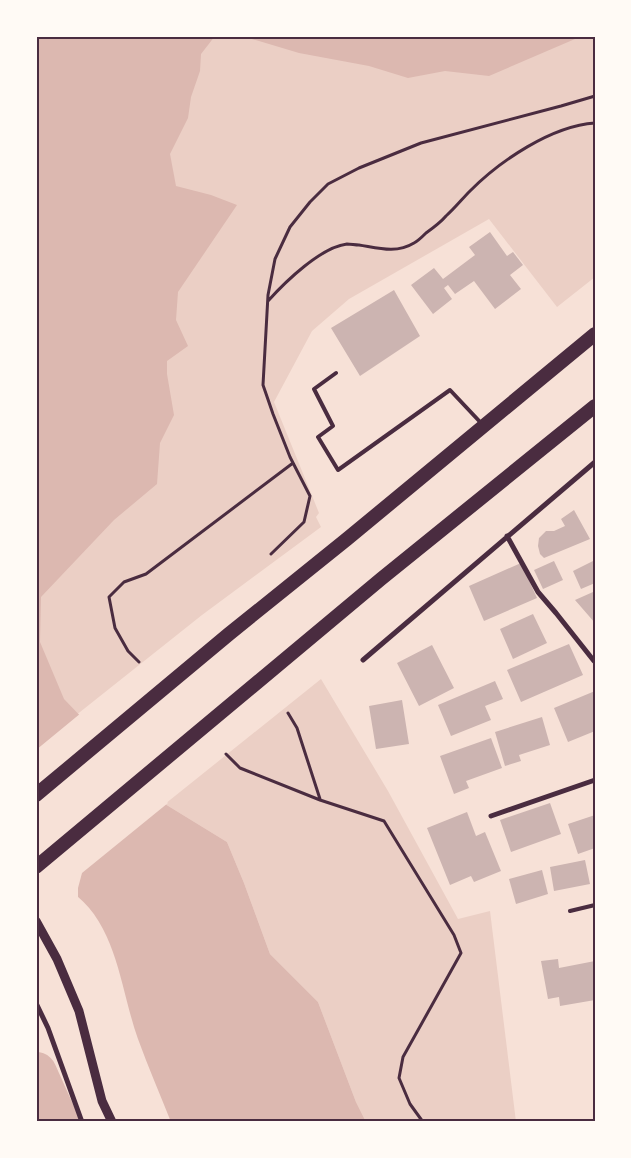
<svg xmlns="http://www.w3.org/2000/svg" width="631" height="1158" viewBox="0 0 631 1158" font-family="'Crimson Pro',serif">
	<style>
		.green { fill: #ebcfc5 }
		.water { fill: #dcb8b0 }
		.pier { fill: #f7e1d7 }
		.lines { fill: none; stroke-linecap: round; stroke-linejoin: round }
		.river { stroke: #dcb8b0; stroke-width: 42 }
		.building { fill: #ccb4b1 }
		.path { stroke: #4a2c40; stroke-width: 3 }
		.service { stroke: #4a2c40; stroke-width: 4 }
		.minor { stroke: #4a2c40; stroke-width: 5 }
		.tertiary { stroke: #4a2c40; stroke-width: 9 }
		.trunk { stroke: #4a2c40; stroke-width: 14 }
		.neatline { fill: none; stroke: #4a2c40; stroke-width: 2 }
	</style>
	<rect width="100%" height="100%" fill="#f7e1d7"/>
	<path class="green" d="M36,36H595V277L557,307L489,219L349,299L312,331L274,402L319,513L316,517L321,527L202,615L36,747Z
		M321,679L388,791L458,919L490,911L516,1122H366L356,1102L318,1002L270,954L244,883L227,842L165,804Z"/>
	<path class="water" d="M36,36H215L201,54L200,71L191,97L188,118L170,154L176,186L211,195L237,205L178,292L176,320L188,346L167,361V374L174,415L160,443L157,484L114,520L41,597L40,642L64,699L165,804L227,842L244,883L270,954L318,1002L356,1102L366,1122H171C160,1094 148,1067 138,1039C121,992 118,930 77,896L36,848Z
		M242,36H582L489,76L445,71L408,78L369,66L299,53Z"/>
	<path class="pier" d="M81,713L168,803L82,873L78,888V901L36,852V750Z"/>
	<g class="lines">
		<path class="river" d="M36,1073L58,1122"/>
	</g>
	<path class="building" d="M490,232L507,256L513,252L523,265L510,275L521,289L495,309L474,281L455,294L448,285L444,288L452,299L433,314L411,285L434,268L443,279L475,255L469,247Z
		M394,290L420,336L360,376L331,328Z
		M574,510L590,539L544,558L540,554L538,546L539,538L546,531H554L565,526L561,519Z
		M595,560V583L581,589L573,571Z
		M554,561L563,580L543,589L534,570Z
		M521,563L537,598L484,621L469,586Z
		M593,592L595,595V623L575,600Z
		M533,614L547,643L513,659L500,629Z
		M569,644L583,675L521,702L507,670Z
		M432,645L454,688L419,706L397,663Z
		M495,681L503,699L485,706L491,720L451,736L438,705Z
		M595,691V731L568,742L554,708Z
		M402,700L409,744L376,749L369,706Z
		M542,717L550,745L519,755L521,761L505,766L495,732Z
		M491,738L502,768L466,781L469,788L454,794L440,756Z
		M550,803L561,834L511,852L500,820Z
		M467,812L476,836L485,832L501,871L474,882L471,876L450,885L427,828Z
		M595,815V848L578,854L568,824Z
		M585,860L590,884L554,891L550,867Z
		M542,870L548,894L516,904L509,879Z
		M558,959L559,968L595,961V1000L560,1006L559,997L548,999L541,961Z"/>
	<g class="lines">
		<path class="path" d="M268,301C285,282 321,247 347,244C351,244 355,245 359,245C378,248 396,254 414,243C418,241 422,237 426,233C433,228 440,223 446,216C455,208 462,199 470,191C500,161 551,126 595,123
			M271,554L304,522L310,496L290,457L273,414L263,385L268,295L275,259L290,227L310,202L328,184L359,168L421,143L561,106L595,96
			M139,662L128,651L115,628L109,597L124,582L146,574L293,463
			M288,713L297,728L320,799
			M226,754L240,768L320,800L384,821L454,935L461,953L403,1057L399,1078L410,1104L423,1122"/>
		<path class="service" d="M336,373L314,389L333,426L318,437L338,470L450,390L482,424
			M570,911L595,905"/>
		<path class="minor" d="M507,536L538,592L556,613L594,661
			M363,660L595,462
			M491,816L595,780
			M36,1003L48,1028L82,1122"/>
		<path class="tertiary" d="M36,921L57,959L79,1011L102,1101L112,1122"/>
		<path class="trunk" d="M36,795L229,634L347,539L595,334
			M36,867L381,579L595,406"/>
	</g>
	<rect width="631" height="1158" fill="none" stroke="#fffaf5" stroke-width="75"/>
	<rect x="38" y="38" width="556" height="1082" class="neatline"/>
</svg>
